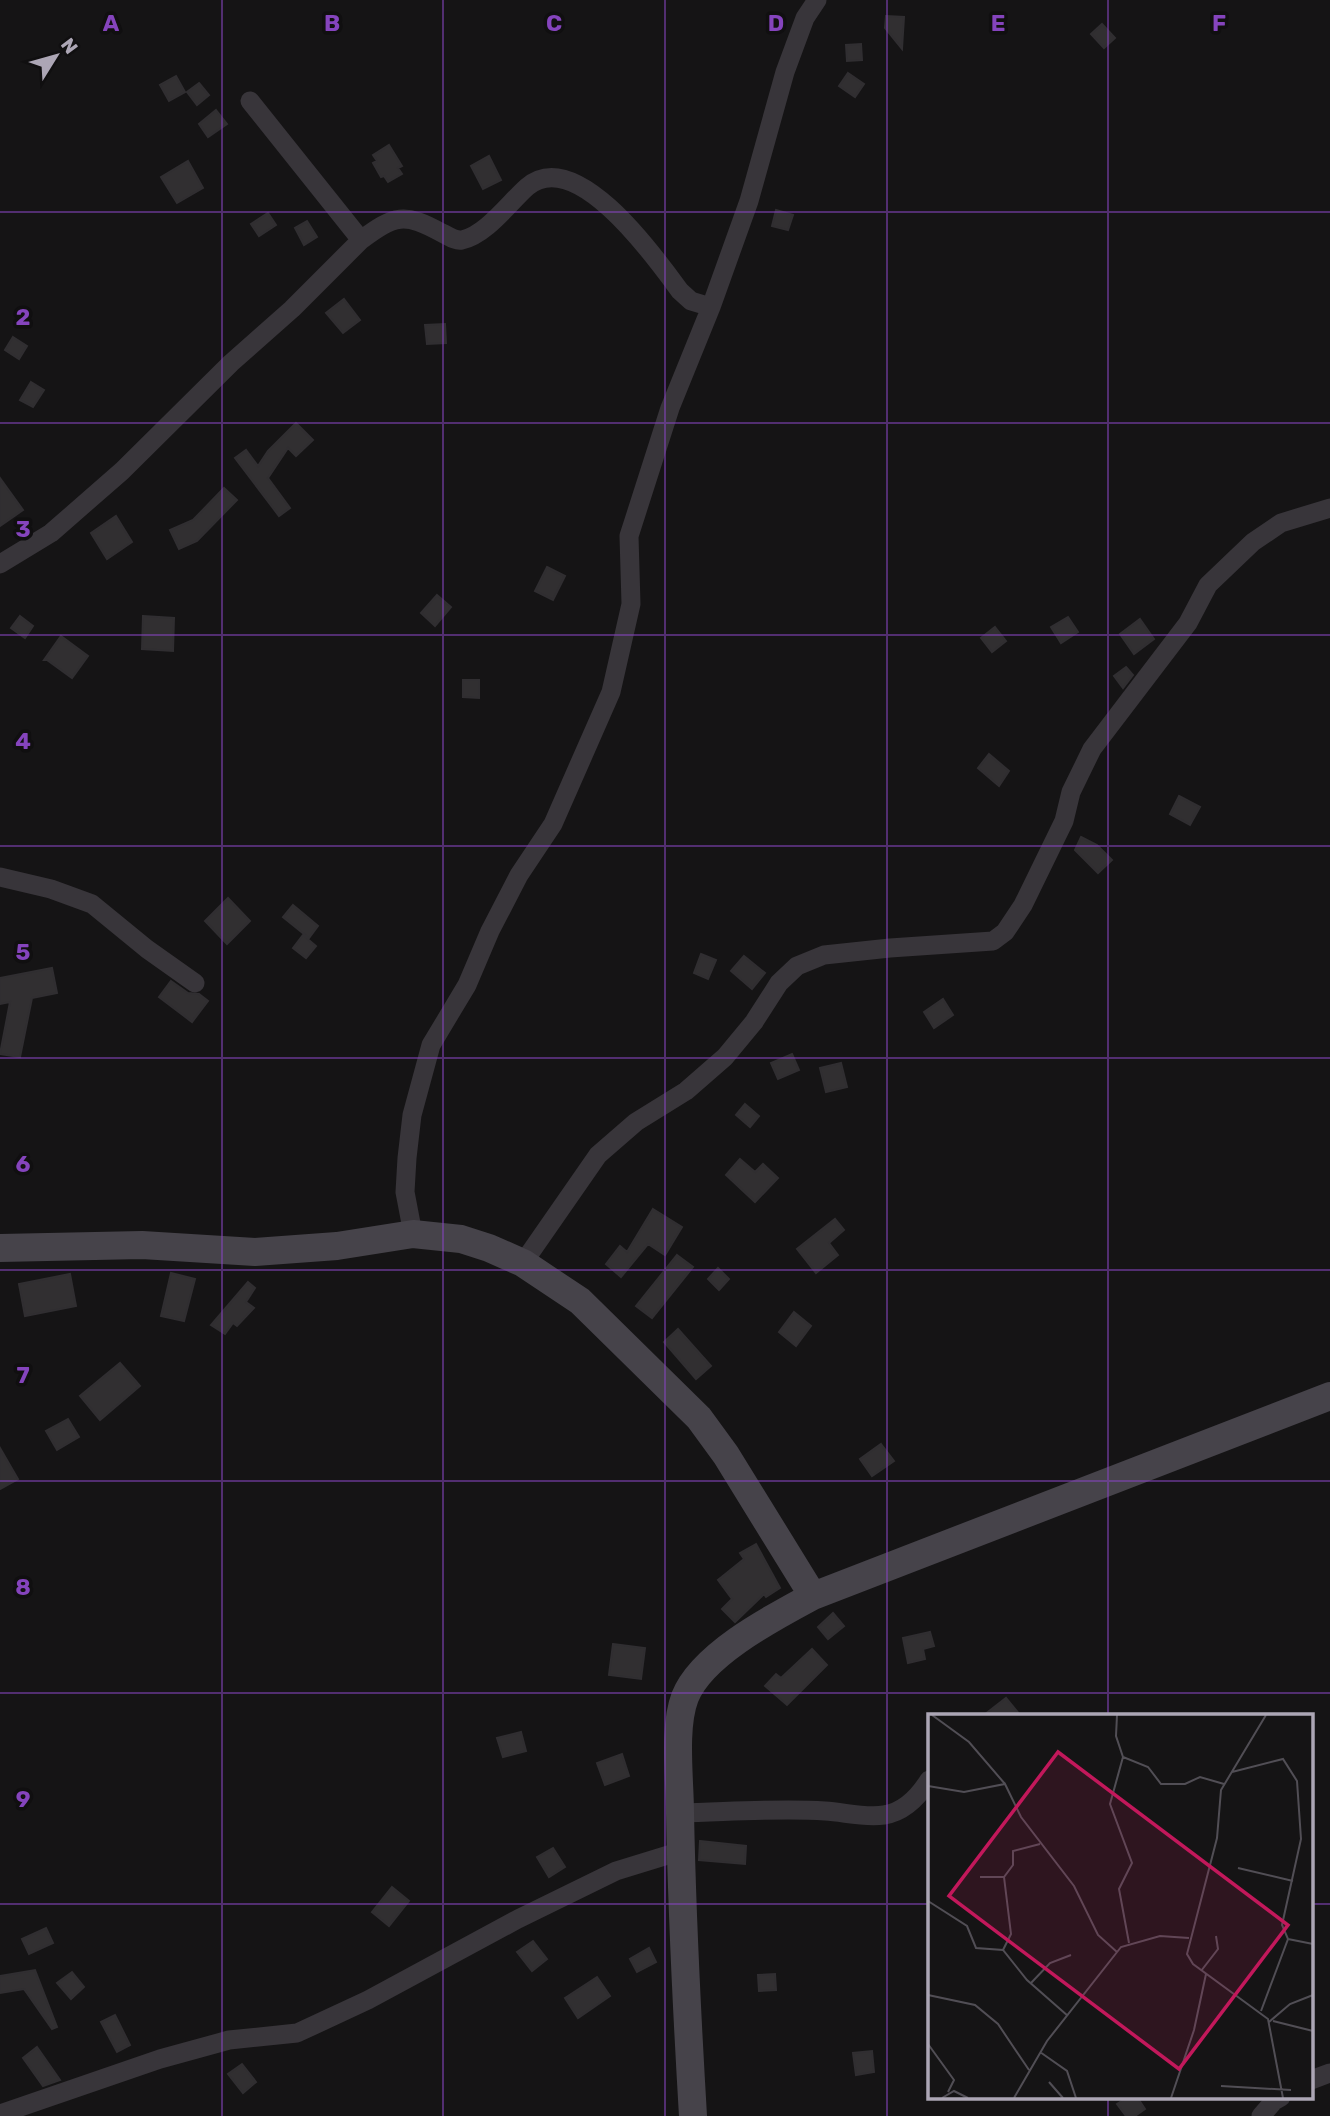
<svg xmlns="http://www.w3.org/2000/svg" width="1330" height="2116" viewBox="0 0 1330 2116" font-family="Rubik,sans-serif">
	<style>
		.building { fill: #312f31; stroke: #302e31; stroke-width: 2 }
		.lines { fill: none; stroke-linecap: round; stroke-linejoin: round }
		.street { stroke: #38353a; stroke-width: 19 }
		.secondary { stroke: #46434a; stroke-width: 28 }
		.grid { fill: none; stroke: #8544bd; stroke-width: 2; stroke-opacity: 0.55 }
		.inset-road { fill: none; stroke: #514e55; stroke-width: 2 }
		.view { fill: #c2185b; fill-opacity: 0.15; stroke: #c2185b; stroke-width: 3.5 }
		.inset-edge { fill: none; stroke: #aca6b5; stroke-width: 3.5 }
		.grid-label { font-size: 23px; text-anchor: middle; font-weight: bold; fill: #8544bd; stroke: #100f10; stroke-width: 7; stroke-linejoin: round; paint-order: stroke }
	</style>
	<rect width="100%" height="100%" fill="#151415"/>
	<path class="building" d="M886,16L904,17L902,49L885,28Z
		M1102,24L1115,38L1104,48L1091,34Z
		M861,44L862,60L847,61L846,45Z
		M848,73L864,84L855,97L839,86Z
		M176,76L185,92L169,101L160,85Z
		M199,83L209,95L197,105L187,92Z
		M216,110L227,124L208,137L199,124Z
		M389,145L402,166L398,168L402,174L388,182L384,176L381,177L373,163L377,161L373,155Z
		M489,156L501,180L483,189L471,166Z
		M188,161L203,188L177,203L161,177Z
		M776,210L793,215L788,230L772,226Z
		M268,213L276,225L259,236L251,224Z
		M307,221L317,237L304,245L295,228Z
		M344,299L360,320L343,333L326,313Z
		M445,324L446,343L427,344L425,325Z
		M13,337L27,346L19,359L5,350Z
		M31,382L44,390L33,407L20,400Z
		M296,423L313,440L296,456L288,448L268,478L290,508L279,516L235,458L246,450L258,466L268,451Z
		M0,478L23,510L0,526Z
		M224,488L237,500L197,541L179,549L170,530L193,520Z
		M116,516L132,542L107,559L91,533Z
		M547,567L565,576L553,600L535,591Z
		M437,595L451,607L435,626L421,613Z
		M20,616L33,626L25,638L11,628Z
		M143,616L174,618L173,651L142,649Z
		M1068,617L1078,632L1061,643L1051,627Z
		M1140,619L1154,639L1134,654L1120,634Z
		M995,627L1006,641L992,652L981,638Z
		M61,636L88,656L72,678L47,660H44Z
		M1126,667L1133,675L1123,688L1114,676Z
		M463,680H479V698L463,697Z
		M989,754L1009,771L999,786L978,768Z
		M1179,796L1200,807L1190,825L1170,814Z
		M1081,837L1097,845L1112,860L1098,873L1075,850Z
		M228,898L250,921L227,944L205,921Z
		M293,905L318,926L309,938L283,917Z
		M303,935L316,946L306,958L293,948Z
		M701,954L716,960L708,979L694,973Z
		M744,956L765,973L752,989L731,971Z
		M52,968L57,993L32,998L20,1057L0,1054L10,1002L0,1004V978Z
		M171,981L188,993L199,994L208,1001L192,1022L159,997Z
		M943,999L953,1015L934,1028L924,1012Z
		M792,1054L799,1070L778,1079L771,1063Z
		M841,1063L847,1087L826,1092L820,1068Z
		M745,1104L759,1116L750,1127L736,1115Z
		M740,1159L755,1172L763,1164L778,1178L755,1202L726,1175Z
		M653,1209L682,1227L665,1255L648,1244L621,1277L606,1264L620,1246L627,1252Z
		M835,1219L844,1230L829,1243L838,1255L816,1273L797,1249Z
		M677,1255L693,1267L652,1318L636,1306Z
		M718,1268L729,1279L719,1290L708,1279Z
		M171,1273L195,1279L184,1321L161,1316Z
		M70,1274L76,1306L25,1316L19,1284Z
		M248,1282L255,1288L246,1302L254,1308L237,1326L233,1323L225,1334L211,1325Z
		M794,1312L811,1326L796,1346L779,1332Z
		M678,1329L711,1366L696,1379L664,1342Z
		M120,1363L140,1386L100,1420L80,1396Z
		M68,1419L79,1437L57,1450L46,1431Z
		M881,1444L894,1461L872,1476L860,1459Z
		M0,1448L18,1479L0,1489Z
		M756,1544L780,1588L766,1597L764,1594L735,1622L722,1609L732,1599L718,1580L744,1559L740,1553Z
		M833,1613L844,1626L828,1639L818,1627Z
		M930,1632L934,1646L923,1649L925,1659L908,1663L903,1638Z
		M613,1644L645,1648L641,1679L609,1675Z
		M812,1649L827,1665L787,1705L765,1686L776,1674L781,1678Z
		M1006,1698L1020,1715H984Z
		M521,1732L526,1751L503,1757L497,1738Z
		M622,1754L629,1776L605,1785L597,1763Z
		M700,1841L746,1846L745,1864L699,1860Z
		M553,1848L565,1867L549,1877L537,1857Z
		M392,1887L409,1901L389,1926L372,1912Z
		M46,1928L53,1943L29,1954L22,1939Z
		M533,1941L547,1959L532,1971L517,1952Z
		M649,1948L656,1962L637,1972L630,1959Z
		M35,1970L57,2027L52,2029L24,1989L0,1993V1976Z
		M72,1972L84,1987L71,1999L57,1983Z
		M775,1974L776,1990L759,1991L758,1975Z
		M597,1977L610,1996L578,2018L565,1998Z
		M115,2015L130,2045L117,2052L101,2022Z
		M37,2047L60,2080L43,2086L23,2058Z
		M872,2051L874,2072L856,2075L853,2053Z
		M242,2064L256,2082L243,2093L228,2074Z
		M1128,2097H1137L1145,2109L1135,2116H1126L1117,2104Z"/>
	<g class="lines">
		<path class="street" d="M250,101L361,240C395,215 404,212 442,233C449,236 454,241 462,240C486,235 509,203 527,187C576,145 655,257 680,291L691,301L711,307
			M0,564L51,533L122,471L231,363L292,309L361,240
			M0,877L51,889L92,904L147,949L195,983
			M413,1234L405,1192L407,1158L412,1115L431,1045L467,985L490,931L519,875L553,824L611,692L631,604L629,536L670,408L711,307L749,201L785,72L805,18L817,0
			M523,1263L598,1155L636,1122L686,1091L725,1057L754,1022L779,983L797,966L824,955L890,948L993,941L1005,932L1023,905L1064,821L1071,792L1092,749L1188,623L1208,585L1253,542L1281,523L1330,508
			M680,1813C728,1812 777,1808 825,1811C844,1812 864,1818 884,1815C904,1812 919,1796 929,1780
			M1311,2080L1330,2073
			M0,2114L160,2059L229,2040L297,2033L368,2000L518,1919L616,1871L681,1851
			M1261,2116L1274,2101L1281,2097"/>
		<path class="secondary" d="M0,1248L142,1245L255,1252L337,1246L413,1234L461,1239L489,1248L523,1263L580,1301L699,1418L726,1455L813,1596
			M693,2116C687,2015 682,1914 680,1813C680,1780 673,1728 685,1697C702,1654 774,1617 813,1596L1330,1396"/>
	</g>
	<path class="grid" d="M222,0V2116M443,0V2116M665,0V2116M887,0V2116M1108,0V1715M0,212H1330M0,423H1330M0,635H1330M0,846H1330M0,1058H1330M0,1270H1330M0,1481H1330M0,1693H1330M0,1904H929M1311,1904H1330M1108,2097V2116"/>
	<g transform="translate(928 1714)">
		<rect width="385" height="385" fill="#151415"/>
		<path class="inset-road" d="M4,1L41,28L77,70M189,1L188,22L195,43L220,53L233,70H257L272,63L296,70M338,1L293,76L289,124L259,240L265,250L340,305L355,384M195,43L182,90L204,149L191,175L201,229M304,58L355,45L369,67L373,125L354,211L360,225L333,297M0,72L36,78L77,70L93,103L146,172L170,221L189,238M310,154L365,167M52,163H76L85,151V137L112,130M0,187L39,212L48,234L75,236L99,266L140,302M360,225L385,230M75,236L83,220L76,163M273,257L290,235L288,222M103,269L122,249L143,241M0,281L47,291L70,310L101,356M345,307L385,317M341,308L362,290L385,281M0,330L26,366L20,378M112,338L139,357L148,384M121,368L135,384M293,372L363,376M14,384L26,377L40,384M86,384L119,327L193,233L232,222L261,224M243,384L266,316L278,260"/>
		<path class="view" d="M130,38L360,211L251,355L21,182Z"/>
		<rect width="385" height="385" class="inset-edge"/>
	</g>
	<g class="grid-label">
		<text x="111" y="31">A</text>
		<text x="332" y="31">B</text>
		<text x="554" y="31">C</text>
		<text x="776" y="31">D</text>
		<text x="998" y="31">E</text>
		<text x="1219" y="31">F</text>
		<text x="23" y="325">2</text>
		<text x="23" y="537">3</text>
		<text x="23" y="749">4</text>
		<text x="23" y="960">5</text>
		<text x="23" y="1172">6</text>
		<text x="23" y="1383">7</text>
		<text x="23" y="1595">8</text>
		<text x="23" y="1807">9</text>
	</g>
	<g transform="translate(56 56) rotate(53)" stroke="#100f10" stroke-width="5" paint-order="stroke">
	<path d="M0-5L12 26L0 18L-12 26Z" fill="#aca6b5"/>
	<text y="-10" font-size="19" font-weight="bold" text-anchor="middle" fill="#aca6b5">N</text>
	</g>
</svg>
